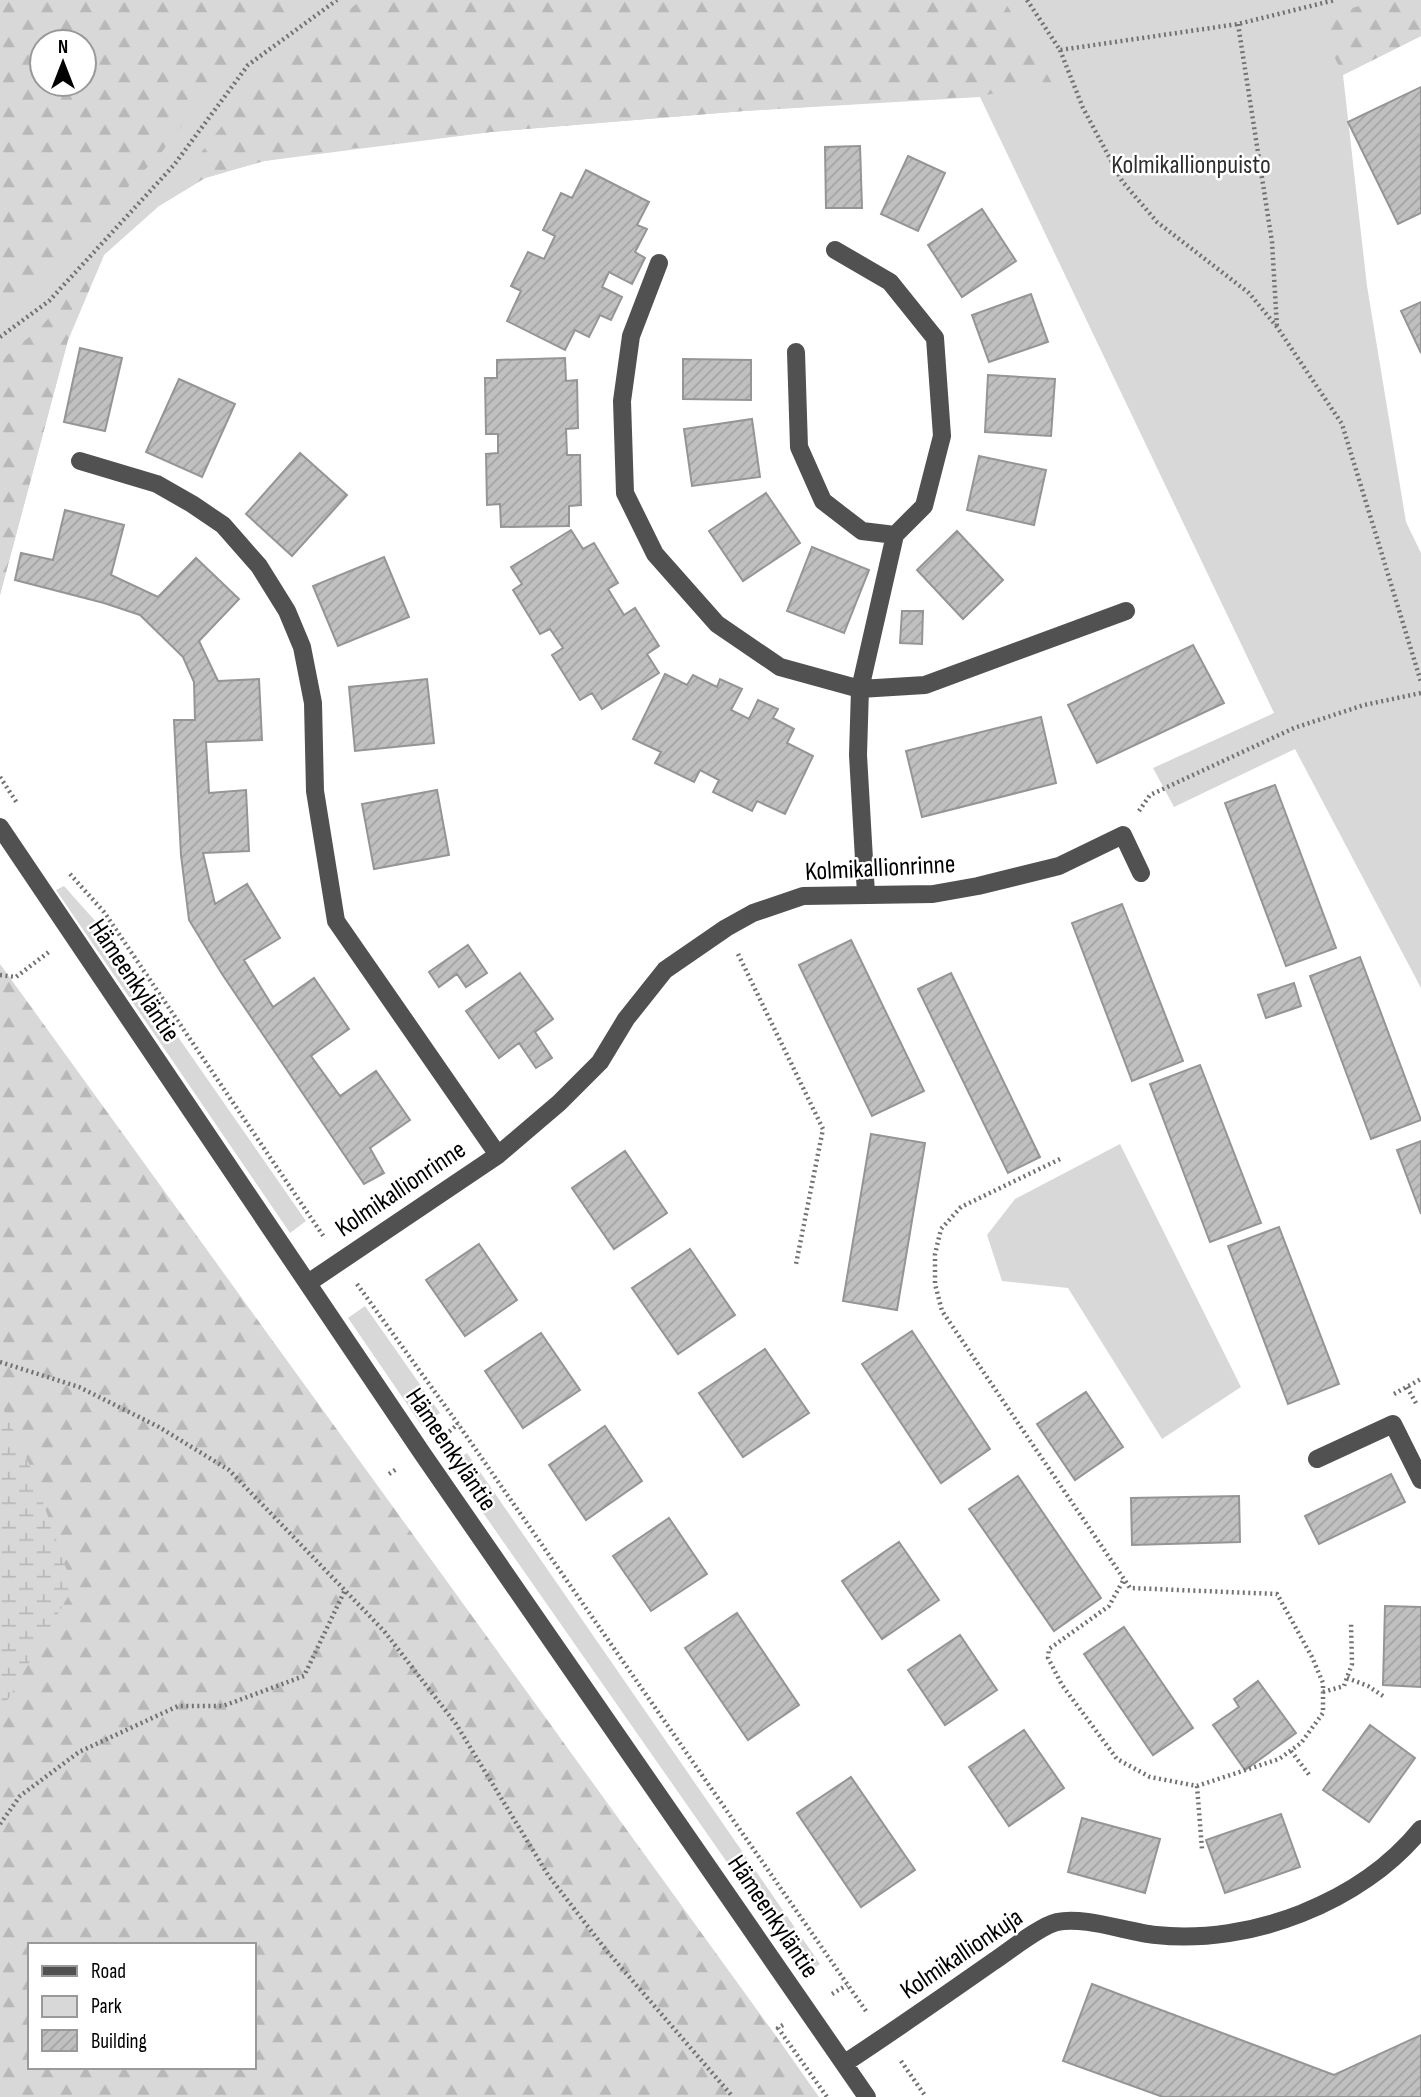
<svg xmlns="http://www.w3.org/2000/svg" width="1421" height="2097" viewBox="0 0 1421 2097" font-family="'Sofia Sans Condensed',sans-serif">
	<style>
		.green { fill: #d8d8d8 }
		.forest { fill: url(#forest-firs); fill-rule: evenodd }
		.wetland { fill: url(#wetland-marsh) }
		.building { fill: url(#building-hatch); stroke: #959595; stroke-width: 2 }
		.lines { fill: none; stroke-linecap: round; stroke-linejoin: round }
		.path { stroke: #737373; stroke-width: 4.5; stroke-dasharray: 2 3.5; stroke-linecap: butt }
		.minor { stroke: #515151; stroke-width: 18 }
		.labels { text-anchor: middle; stroke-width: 5; stroke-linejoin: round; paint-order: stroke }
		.park-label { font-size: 26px; fill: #2f2f2f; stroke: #fff }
		.street-label { font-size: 26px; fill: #000; stroke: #fff }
	</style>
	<defs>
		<pattern id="forest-firs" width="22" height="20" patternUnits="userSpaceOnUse" patternTransform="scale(1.75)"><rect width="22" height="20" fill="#d8d8d8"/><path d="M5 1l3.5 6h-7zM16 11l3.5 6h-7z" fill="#b8b8b8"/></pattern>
		<pattern id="wetland-marsh" width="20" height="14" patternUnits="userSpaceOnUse" patternTransform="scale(1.75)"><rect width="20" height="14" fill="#d8d8d8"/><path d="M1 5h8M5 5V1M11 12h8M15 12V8" fill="none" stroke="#b8b8b8"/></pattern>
		<pattern id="building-hatch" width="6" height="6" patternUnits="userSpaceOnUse" patternTransform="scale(1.75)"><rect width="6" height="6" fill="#c0c0c0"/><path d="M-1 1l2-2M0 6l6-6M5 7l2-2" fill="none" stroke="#a3a3a3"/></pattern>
	</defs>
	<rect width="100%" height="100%" fill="#fff"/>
	<path class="green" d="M245,0H1421V36L1343,75L1367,286L1406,522L1421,553V988L1295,749L1174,807L1153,768L1274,713L980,97L744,111L491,132L264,161L205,178L159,206L104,255L68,340L0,595V187Z
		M64,886L105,932L306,1221L290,1233L56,890Z
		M1120,1144L1241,1387L1162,1439L1068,1288L1002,1281L987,1235L1015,1199Z
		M365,1306L440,1413L422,1426L348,1318Z
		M467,1453L820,1964L805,1974L449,1464Z"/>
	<path class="forest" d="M0,0H305L229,63L161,153L20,298L0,312ZM42,42H84V84H42Z
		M362,0H1004L1052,83L980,96L744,111L491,132L330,151L264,161L205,178L159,206L266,70Z
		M1381,0H1421V36L1343,75L1316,18Z
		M104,255L68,340L0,595V361L40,328Z
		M0,964L776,2036L819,2097H0ZM30,1945H254V2067H30Z"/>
	<path class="wetland" d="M0,1402L31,1468L73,1588L0,1713Z"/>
	<path class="building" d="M1421,87V213L1398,224L1348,122Z
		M860,146L862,208H826L825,147Z
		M908,156L945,173L918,231L881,214Z
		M586,170L649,202L637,225L647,229L635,252L645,258L632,284L609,272L602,287L622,297L611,320L600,315L589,337L575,330L565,350L507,321L521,291L511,286L528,252L544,259L555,236L543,230L561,193L572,198Z
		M982,209L1016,261L962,297L928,245Z
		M1031,294L1048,342L989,362L972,315Z
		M1421,302V353L1401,311Z
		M80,348L122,358L105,431L64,422Z
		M565,358L566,381L577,380L578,428L566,429L567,455H580L581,505L569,506V526L501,527L500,504L487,505L486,454L498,453V434H486L485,378H497V360Z
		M683,359L751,360V400L683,399Z
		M988,375L1055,379L1051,436L985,432Z
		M179,379L235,404L202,477L146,452Z
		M752,419L760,477L692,486L684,429Z
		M300,453L347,495L292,556L246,514Z
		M979,456L1046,470L1034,525L967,510Z
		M766,493L800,543L743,581L709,531Z
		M65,510L124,525L111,575L158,597L196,558L239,599L199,641L218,681L259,679L262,740L206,742L209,793L246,790L249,851L203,853L215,904L247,884L280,938L244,960L273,1007L314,978L349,1029L311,1056L340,1096L376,1071L410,1120L370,1148L384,1173L364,1184L222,974L189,920L181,855L174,720H195L194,682L183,657L140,615L104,603L15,580L21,553L53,560Z
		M571,530L583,549L594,543L618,583L608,589L624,615L635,608L659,646L647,654L659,673L602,709L592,693L580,700L552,655L563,648L550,629L540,634L513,590L522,584L511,567Z
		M957,531L1003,580L963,619L917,570Z
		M812,547L869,570L844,633L787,611Z
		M384,557L409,617L338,646L313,586Z
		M902,611H923L922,644L900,643Z
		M1193,645L1224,703L1097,763L1068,705Z
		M665,674L687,685L693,675L717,687L720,679L742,689L731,710L749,719L758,700L778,709L773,718L794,729L787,743L813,756L785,814L757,801L752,811L713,792L719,780L700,770L694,782L655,763L661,752L633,739Z
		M427,679L434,743L355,751L349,687Z
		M1041,717L1056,783L922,817L906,751Z
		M1275,785L1336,948L1286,966L1225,803Z
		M437,790L449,855L374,869L362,804Z
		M1122,904L1183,1061L1132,1081L1072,923Z
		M851,940L924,1091L872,1116L799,965Z
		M468,945L487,973L466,987L457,974L439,987L429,972Z
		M1360,957L1421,1120L1371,1139L1310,976Z
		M520,973L553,1019L535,1032L552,1058L536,1068L519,1043L499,1058L466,1011Z
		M951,973L1040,1157L1008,1173L918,989Z
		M1294,983L1301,1006L1266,1018L1258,995Z
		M1200,1065L1261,1223L1210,1242L1150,1084Z
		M871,1134L925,1143L897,1310L843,1301Z
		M1421,1141V1214L1397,1150Z
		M625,1151L667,1213L614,1249L572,1188Z
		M1279,1227L1339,1384L1288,1404L1228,1246Z
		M479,1244L517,1300L465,1336L426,1280Z
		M690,1249L735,1315L678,1354L632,1288Z
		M912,1331L990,1449L941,1483L862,1364Z
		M541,1333L580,1390L523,1428L485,1371Z
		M765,1349L809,1413L743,1457L699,1393Z
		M1086,1392L1123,1447L1075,1480L1037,1424Z
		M605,1426L642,1481L586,1520L549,1465Z
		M1391,1474L1405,1502L1319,1544L1305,1516Z
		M1018,1476L1101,1598L1054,1631L969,1509Z
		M1239,1496L1240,1542L1132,1545L1131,1498Z
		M669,1518L707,1574L651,1611L613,1556Z
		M899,1542L939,1600L882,1639L842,1581Z
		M1385,1606L1421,1607V1687L1383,1685Z
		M737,1613L799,1705L748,1740L685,1648Z
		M1124,1627L1193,1728L1153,1755L1084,1654Z
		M960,1635L997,1690L945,1725L908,1670Z
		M1258,1681L1296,1733L1245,1770L1213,1725L1239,1707L1234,1699Z
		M1370,1725L1415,1758L1369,1822L1323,1790Z
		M1024,1730L1064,1788L1009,1826L969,1767Z
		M851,1777L915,1870L861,1907L797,1813Z
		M1281,1814L1300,1867L1225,1893L1206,1840Z
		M1082,1818L1160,1839L1145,1893L1068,1872Z
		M1092,1984L1334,2075L1421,2035V2097H1163L1063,2061Z"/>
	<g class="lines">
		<path class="path" d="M1027,0L1060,50L1238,24L1335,0
			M1238,24L1272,242L1277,327
			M1060,50L1083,108L1122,181L1157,222L1249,293L1277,327L1342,424L1421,682
			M0,337L49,301L174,165L248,65L337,0
			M0,777L17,803
			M1139,811L1150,795L1294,728L1364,705L1421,693
			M70,874L104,912L324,1237
			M738,954L823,1129L796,1264
			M0,975L16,977L50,951
			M1060,1159L961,1207L941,1229L935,1254V1284L942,1311L1130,1588L1277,1594L1312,1657L1323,1683V1713L1301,1743L1279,1759L1197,1786L1150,1777L1117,1759L1062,1685L1048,1658L1049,1649L1109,1606L1124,1579
			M357,1284L458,1424L868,2014
			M0,1362L79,1387L159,1427L229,1470L384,1631L456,1724L548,1875L606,1950L733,2097
			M1407,1387L1417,1405
			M1394,1394L1421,1379
			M445,1435L458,1424
			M389,1474L398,1468
			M1347,1678L1368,1686L1383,1696
			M1323,1692L1344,1686L1352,1664L1351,1623
			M1291,1751L1310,1776
			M1197,1786L1202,1849
			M0,1824L20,1796L79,1752L178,1706H223L304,1676L345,1590
			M832,1994L847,1985
			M783,2025L778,2028L827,2097
			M901,2061L926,2097"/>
		<path class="minor" d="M835,250L890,282L935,338L942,436L924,506L895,535L860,689L858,755L866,894
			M659,263L631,336L622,401L625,493L655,554L717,624L780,667L860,689L925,685L1126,611
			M796,352L799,447L823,501L862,531L895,535
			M80,461L157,484L192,504L223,525L259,566L287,611L302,647L313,703L315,791L336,921L498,1155
			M0,827L422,1453L867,2097
			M308,1283L498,1155L559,1103L600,1062L626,1019L665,970L726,928L753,913L803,896L933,894L978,886L1059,866L1123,835L1141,873
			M1317,1459L1393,1424L1421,1480
			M845,2063C895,2030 944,1996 994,1961C1009,1951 1040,1926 1057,1922C1084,1916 1127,1932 1156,1935C1250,1945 1361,1903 1421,1829"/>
	</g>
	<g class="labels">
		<g class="park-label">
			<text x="1191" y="173">Kolmikallionpuisto</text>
		</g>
		<g class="street-label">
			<text transform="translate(880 867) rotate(-3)" y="9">Kolmikallionrinne</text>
			<text transform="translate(135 980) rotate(56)" y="9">Hämeenkyläntie</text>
			<text transform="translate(400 1188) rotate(-34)" y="9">Kolmikallionrinne</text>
			<text transform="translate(452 1449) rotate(56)" y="9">Hämeenkyläntie</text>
			<text transform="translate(774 1916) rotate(56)" y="9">Hämeenkyläntie</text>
			<text transform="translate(961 1953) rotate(-34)" y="9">Kolmikallionkuja</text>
		</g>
	</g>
	<rect x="28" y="1943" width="228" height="126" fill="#ffffff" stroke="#999999" stroke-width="2"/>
	<rect x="42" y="1966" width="35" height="10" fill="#515151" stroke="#999999" stroke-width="2"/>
	<text x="91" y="1978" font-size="21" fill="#000000">Road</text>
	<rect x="42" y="1996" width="35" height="21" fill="#d8d8d8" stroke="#999999" stroke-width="2"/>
	<text x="91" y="2013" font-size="21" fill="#000000">Park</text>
	<rect x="42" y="2030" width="35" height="21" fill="url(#building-hatch)" stroke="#999999" stroke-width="2"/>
	<text x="91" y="2048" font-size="21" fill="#000000">Building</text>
	<g transform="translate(63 63)"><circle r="33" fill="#ffffff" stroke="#999999" stroke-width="2"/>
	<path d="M0-5L12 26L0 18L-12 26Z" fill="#000000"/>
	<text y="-10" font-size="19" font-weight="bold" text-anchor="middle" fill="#000000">N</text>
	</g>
</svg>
